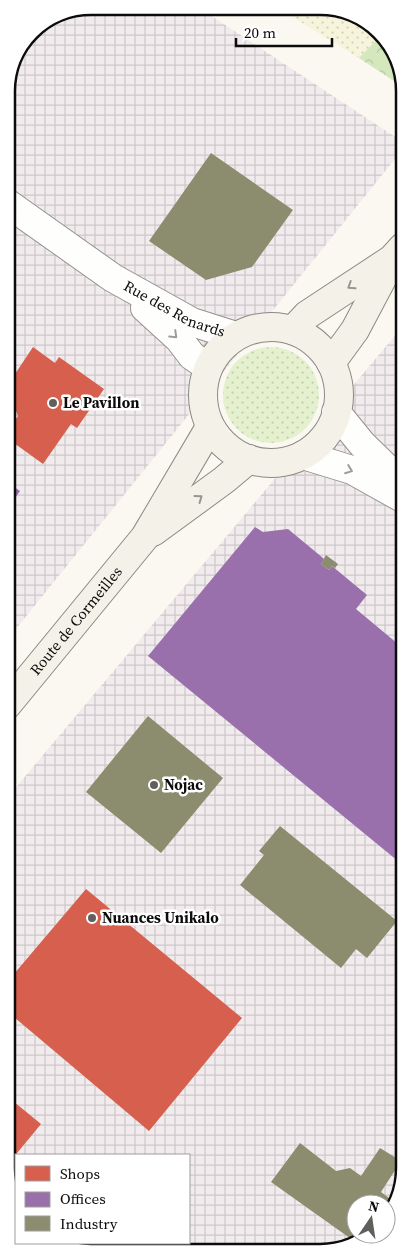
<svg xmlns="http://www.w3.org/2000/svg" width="411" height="1259" viewBox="0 0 411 1259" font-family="'Source Serif 4',serif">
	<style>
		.industrial { fill: url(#industrial-grid) }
		.farmland { fill: url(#farmland-dots) }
		.grass { fill: url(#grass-dots) }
		.forest { fill: url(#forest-crowns) }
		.shops { fill: #d6604d }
		.offices { fill: #9970ab }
		.industry { fill: #8c8c6e }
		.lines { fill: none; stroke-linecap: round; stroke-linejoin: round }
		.minor-casing { stroke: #93928f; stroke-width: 30 }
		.secondary-casing { stroke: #8a8985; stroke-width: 30 }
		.minor { stroke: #fefefd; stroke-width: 28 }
		.secondary { stroke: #f4f2e8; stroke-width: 28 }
		.oneway { stroke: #979690 }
		.oneway2 { stroke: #9d9d9d }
		.poi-dot { fill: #5f5f5c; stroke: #fff; stroke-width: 2 }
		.labels { text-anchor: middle; stroke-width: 5; stroke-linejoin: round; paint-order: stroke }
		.street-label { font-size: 15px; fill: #0c0c0c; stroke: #fff }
		.poi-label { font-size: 15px; font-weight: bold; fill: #0c0c0c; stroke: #fff; text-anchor: start }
		.rim { fill: none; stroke: #0c0c0c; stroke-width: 2.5 }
	</style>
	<defs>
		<pattern id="industrial-grid" width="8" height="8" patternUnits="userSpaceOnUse" patternTransform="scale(1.25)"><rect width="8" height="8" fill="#f1ebed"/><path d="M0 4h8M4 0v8" fill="none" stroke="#cdc8ca"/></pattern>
		<pattern id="farmland-dots" width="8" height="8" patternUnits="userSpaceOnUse" patternTransform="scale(1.25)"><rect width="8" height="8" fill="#f7f4dc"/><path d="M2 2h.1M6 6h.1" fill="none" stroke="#d3d0bc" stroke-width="1.8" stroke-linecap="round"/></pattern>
		<pattern id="grass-dots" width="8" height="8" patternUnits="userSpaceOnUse" patternTransform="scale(1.25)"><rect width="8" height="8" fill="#e5f0cf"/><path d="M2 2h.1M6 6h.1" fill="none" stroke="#c3cdb1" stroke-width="1.8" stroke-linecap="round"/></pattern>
		<pattern id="forest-crowns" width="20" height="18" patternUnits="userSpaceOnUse" patternTransform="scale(1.25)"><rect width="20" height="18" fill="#d5e8bd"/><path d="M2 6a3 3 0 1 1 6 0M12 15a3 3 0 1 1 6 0" fill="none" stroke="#b6c6a1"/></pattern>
	</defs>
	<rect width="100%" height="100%" fill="#faf8f0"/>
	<path class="industrial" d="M91,6L198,7L403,142V149L7,640L6,85L15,54L35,28Z
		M403,326L405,1173L386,1218V1204H356V1234H366L336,1251H74L59,1243H189V1155H16V1200L8,1184L7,798Z"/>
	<path class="farmland" d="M278,8H337L380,31L382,34L359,58Z"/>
	<path class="grass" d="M223 395a48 48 0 1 1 96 0a48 48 0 1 1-96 0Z"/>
	<path class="forest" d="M382,34L403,75V87L359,58Z"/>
	<path class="shops" d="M33,347L55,363L59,357L104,389L77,428L71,424L43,464L7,438V431L18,416L7,390V386Z
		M86,889L242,1018L149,1131L8,1012V981Z
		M8,1097L41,1124L8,1164Z"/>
	<path class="offices" d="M7,482L20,491L7,510Z
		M255,527L263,532L288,529L323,558L324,559L321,564L329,570L332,566L367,595L356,609L404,649V866L148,656Z"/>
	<path class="industry" d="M211,153L293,210L252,267L206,280L149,241Z
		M326,555L338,564L335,568L332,566L329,570L321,564Z
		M148,716L223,778L161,853L86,792Z
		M280,826L397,921L367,958L356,949L341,968L240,885L264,855L259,851Z
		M300,1143L336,1171L350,1168L361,1176L380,1148L401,1161L381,1192L393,1201L386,1218V1204H356V1234H366L354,1241L271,1182Z
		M92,1243H184L195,1251H85Z"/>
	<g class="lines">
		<g class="minor-casing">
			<g id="minor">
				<path id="s1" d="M7,203L113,278L192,322L236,336"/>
				<path d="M145,308L179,339L192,356L208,367"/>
				<path d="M336,412L362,444L404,485"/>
				<path d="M303,455L352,470L404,499"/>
			</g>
		</g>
		<g class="secondary-casing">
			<g id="secondary">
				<circle cx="271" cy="395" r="68"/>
				<path d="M293,330L307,315L392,259L403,247"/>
				<path d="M331,363L355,330L392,260"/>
				<path d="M153,532L224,480L249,459"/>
				<path id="s2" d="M7,705L145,537L210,427"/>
			</g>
		</g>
		<use href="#minor" class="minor"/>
		<use href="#secondary" class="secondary"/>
	</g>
	<defs><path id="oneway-chevron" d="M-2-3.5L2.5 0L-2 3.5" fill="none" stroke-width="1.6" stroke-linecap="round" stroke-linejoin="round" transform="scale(1.25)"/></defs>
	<g class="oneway">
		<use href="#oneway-chevron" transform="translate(351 286) rotate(147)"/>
		<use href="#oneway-chevron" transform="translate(199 498) rotate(-36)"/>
	</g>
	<g class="oneway2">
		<use href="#oneway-chevron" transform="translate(174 335) rotate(44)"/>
		<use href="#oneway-chevron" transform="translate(349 470) rotate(21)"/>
	</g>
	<g class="poi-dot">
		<circle cx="53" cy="403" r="5"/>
		<circle cx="154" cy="785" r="5"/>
		<circle cx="92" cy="918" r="5"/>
	</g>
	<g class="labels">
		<g class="street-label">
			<text dy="5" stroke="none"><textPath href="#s1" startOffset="199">Rue des Renards</textPath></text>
			<text dy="5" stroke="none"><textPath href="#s2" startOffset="109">Route de Cormeilles</textPath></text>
		</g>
		<g class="poi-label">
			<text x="63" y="408">Le Pavillon</text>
			<text x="164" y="790">Nojac</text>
			<text x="102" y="923">Nuances Unikalo</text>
		</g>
	</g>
	<path d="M0 0H411V1259H0ZM91 15H320A76 76 0 0 1 396 91V1168A76 76 0 0 1 320 1244H91A76 76 0 0 1 15 1168V91A76 76 0 0 1 91 15Z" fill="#fff" fill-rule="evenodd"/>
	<path class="rim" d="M91 15H320A76 76 0 0 1 396 91V1168A76 76 0 0 1 320 1244H91A76 76 0 0 1 15 1168V91A76 76 0 0 1 91 15Z"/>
	<rect x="15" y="1154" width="175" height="90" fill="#ffffff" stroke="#9e9e9e"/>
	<rect x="25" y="1166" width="25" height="15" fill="#d6604d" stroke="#9e9e9e"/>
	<text x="60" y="1179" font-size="15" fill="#0c0c0c">Shops</text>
	<rect x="25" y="1192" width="25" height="15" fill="#9970ab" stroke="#9e9e9e"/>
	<text x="60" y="1204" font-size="15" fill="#0c0c0c">Offices</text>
	<rect x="25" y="1216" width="25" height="15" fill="#8c8c6e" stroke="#9e9e9e"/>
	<text x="60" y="1229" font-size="15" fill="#0c0c0c">Industry</text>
	<g transform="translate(371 1219) rotate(13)"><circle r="24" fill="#ffffff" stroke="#9e9e9e"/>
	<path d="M0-4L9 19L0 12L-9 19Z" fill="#5f5f5c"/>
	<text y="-8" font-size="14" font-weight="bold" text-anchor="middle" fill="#0c0c0c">N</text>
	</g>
	<path d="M236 38v8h96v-8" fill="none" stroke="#0c0c0c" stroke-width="2.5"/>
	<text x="244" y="38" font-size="15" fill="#0c0c0c" stroke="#ffffff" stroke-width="4" paint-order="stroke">20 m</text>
</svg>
